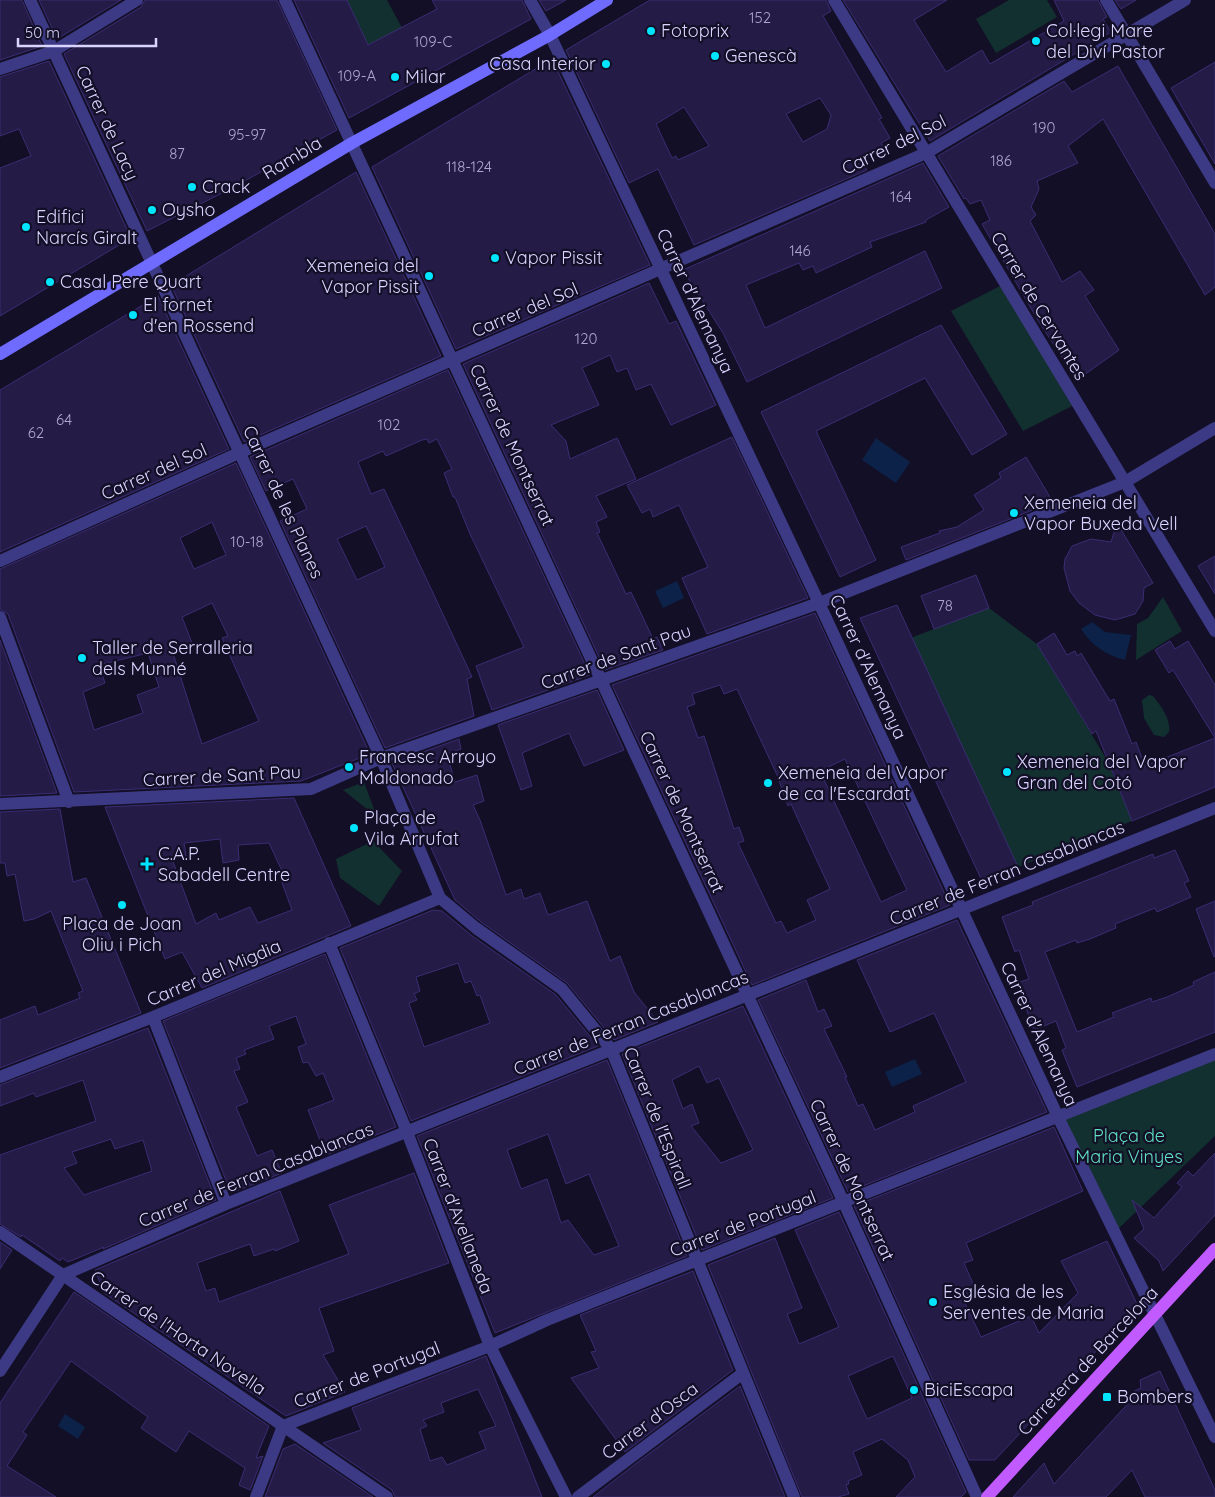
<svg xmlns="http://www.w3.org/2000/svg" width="1215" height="1497" viewBox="0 0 1215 1497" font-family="Quicksand,sans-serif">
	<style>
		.green { fill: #12302f }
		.water { fill: #0c2248 }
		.building { fill: #241b47; stroke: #3b2d73; fill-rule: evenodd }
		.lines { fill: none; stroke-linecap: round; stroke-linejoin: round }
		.street { stroke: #3d3a85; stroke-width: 12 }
		.secondary { stroke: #6f6bff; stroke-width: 12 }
		.primary { stroke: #c25bff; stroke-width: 12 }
		.poi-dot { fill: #00e5ff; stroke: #130f26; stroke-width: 2 }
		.labels { text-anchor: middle; stroke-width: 4.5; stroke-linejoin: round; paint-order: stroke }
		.number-label { font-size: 15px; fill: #aca6d1 }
		.poi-label { font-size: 18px; fill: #d9d4ff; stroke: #130f26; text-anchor: start }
		.street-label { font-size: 18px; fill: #d9d4ff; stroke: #130f26 }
		.park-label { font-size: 18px; fill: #5fe0c0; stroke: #130f26 }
	</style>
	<rect width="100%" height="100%" fill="#130f26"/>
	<path class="green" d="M347,0H387L402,28L368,45Z
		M1009,0H1047L1057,17L996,53L976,19Z
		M1002,285L1072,406L1023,431L951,311Z
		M1163,597L1182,631L1136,660L1137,624L1148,618Z
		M989,608L1037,644L1107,760L1132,821L1018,867L915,647L913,637Z
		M1149,695L1153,696C1161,706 1171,719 1169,732L1164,737L1154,735L1144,718L1142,700Z
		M364,782L377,817L343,790Z
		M373,841L402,871L379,906L340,878L336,859Z
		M1215,1056V1136L1115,1232L1060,1120Z"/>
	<path class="water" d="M876,438L910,462L896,483L862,460Z
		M677,581L684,598L663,608L655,591Z
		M1092,622L1105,632L1131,635L1125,660C1106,655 1092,646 1081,629Z
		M915,1059L922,1074L892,1087L885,1072Z
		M65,1414L85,1427L78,1439L58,1426Z"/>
	<path class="building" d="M0,0H22L42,46L0,60Z
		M39,0H121L57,39Z
		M145,0H277L337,130L232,188L147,231L64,54L141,7Z
		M294,0H347L368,45L437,9L432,0H522L531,19L349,118Z
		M539,0H566L546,11Z
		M650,0H826L831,11L823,16L882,118L879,119L890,138L881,143L885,148L862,161L867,170L694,245L658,169L629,183L566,50ZM820,98L831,115L827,129L803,142L786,114ZM684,107L709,146L678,160L676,156L672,158L656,124Z
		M843,0H947L914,20L946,72L982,50L990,64L1064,21L1054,0H1098L1107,17L1103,19L1111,32L930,141Z
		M1115,0H1136L1121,9Z
		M552,59L650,265L456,349L372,167Z
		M49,61L131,238L0,316V168L31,156L19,129L0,136V77Z
		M1215,62V164L1171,88Z
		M1118,66L1215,234V287L1205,295L1103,119L1068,146L1078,163L1037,181L1039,189L1031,207L1036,215L1030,221L1062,282L1080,271L1094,290L1085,296L1119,350L1077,380L1039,322L982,224L990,220L981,200L970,204L966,198L964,199L938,156L1064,81L1072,92Z
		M923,163L949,207L926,220V222L870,242L872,247L816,273L813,266L803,270L799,263L746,285L765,328L925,251L942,288L747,382L723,333L683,270Z
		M356,172L441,356L244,442L172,287L173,284Z
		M649,283L669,324L676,321L716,405L671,425L651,384L636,390L627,368L617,372L610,355L582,368L599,405L551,425L566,441L570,459L617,438L636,479L596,496L607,517L596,522L600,532L597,533L626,594L631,592L653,639L657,637L663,650L605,670L463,364Z
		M158,296L229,449L0,552V390Z
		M941,325L1007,434L972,455L925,378L816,431L876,560L840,577L761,412Z
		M448,370L590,675L492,710L476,666L524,647L470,534L455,497H453L444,473L452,469L437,439L429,443L427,439L422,440L386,456L383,451L358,462L371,494L384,489L434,595L472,677L467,679L474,716L385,748L280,521L307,509L293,479L266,491L250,457ZM366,526L385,567L357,580L337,539Z
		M732,437L808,598L707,634L682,578L708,567L679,505L653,517L650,509L642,513L627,485Z
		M1026,457L1053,502L906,560L901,547L940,533L939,531L957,527L984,510L974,495L1001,478L999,473Z
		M236,463L370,754L301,781L74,792L8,614L0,609V569ZM212,522L226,555L194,569L180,538ZM212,603L228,636L222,638L259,721L202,744L171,647L192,643L182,617ZM148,653L159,687L137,695L143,713L94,730L83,692L105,683L99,665Z
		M1117,523L1153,583L1144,588L1143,601L1135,614L1115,620L1095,615L1079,603L1070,591L1064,568L1065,559L1072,546L1091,539L1111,542Z
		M1215,556V594L1198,566Z
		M976,575L989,608L934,629L921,596Z
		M897,605L1018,867L982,881L860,618Z
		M815,613L950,905L752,985L612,685ZM720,685L724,694L737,689L777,775L788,806L791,804L830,889L807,900L816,920L787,933L781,921L776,923L738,843L744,841L739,827L734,829L704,736L698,738L687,707L695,704L692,694ZM845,759L907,890L881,902L820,771Z
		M1054,633L1067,655L1075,651L1077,656L1081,653L1110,701L1114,699L1132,744L1136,742L1145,766L1215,738L1173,670L1169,673L1155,650L1170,641L1175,649L1188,641L1215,685V787L1132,821L1096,731L1092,734L1037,644Z
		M0,640L57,793L0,796Z
		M597,690L624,750L584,766L569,733L522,753L532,786L521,790L498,725Z
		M459,739L461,749L447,754L455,782L477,775L484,801L473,805L480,820L506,895L521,889L524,899L540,893L548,915L587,901L610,961L620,956L634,992L658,1022L614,1040L567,983L481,922L455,900L392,763Z
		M294,798L351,926L202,988L182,952L165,959L105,807ZM220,839L223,863L239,860L238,845L269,843L282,871L278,872L292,910L258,923L250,907L219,920L216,913L196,924L172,859L186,856L184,843Z
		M60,809L73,882L86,878L141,1013L0,1068V1020L35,1006L38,1015L80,998L78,993L83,991L51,911L34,919L24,921L15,874L7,876L5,863H0V812Z
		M1175,850L1189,881L1184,883L1191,897L1157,912L1155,908L1115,924L1116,928L1090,939L1077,943L1076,940L1045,952L1077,1032L1114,1017L1112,1013L1151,998L1152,1002L1167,997L1194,985L1193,982L1215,972V1032L1077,1087L1062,1050L1066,1048L1056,1021L1034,1030L1017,983L1029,979L1019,950L1015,952L1002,917L1033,905L1032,902L1153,854L1154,858Z
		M1215,901V956L1214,957L1196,909Z
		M433,910L442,911L471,935L556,995L598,1046L411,1121L340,948ZM458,963L465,983L471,981L477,996L480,995L490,1023L424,1047L409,1003L417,1000L414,994L420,991L416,977Z
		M957,920L1047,1112L848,1192L758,1000L806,980L818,1012L824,1009L832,1026L824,1029L847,1077H845L858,1106L863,1104L875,1130L915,1112L913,1106L966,1082L934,1013L890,1032L857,960Z
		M325,954L396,1127L326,1155L308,1110L334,1100L323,1073L316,1076L308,1062L303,1063L298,1047L306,1044L296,1016L269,1026L274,1039L244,1050L246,1054L236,1058L240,1069L234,1071L248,1102L236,1107L257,1156L272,1150L282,1173L231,1193L163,1021Z
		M743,1006L833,1198L702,1250L622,1054ZM699,1066L707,1083L719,1078L753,1150L721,1163L691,1126L699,1123L692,1104L683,1109L672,1080Z
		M148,1028L216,1200L103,1249L104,1247L68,1262L62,1258L60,1261L22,1235L21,1237L0,1224V1155L96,1121L83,1080L36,1097L34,1093L0,1106V1085ZM111,1139L115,1149L143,1140L152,1171L84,1195L64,1168L77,1163L72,1152Z
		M607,1060L687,1256L495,1333L417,1136ZM548,1134L566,1184L589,1174L619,1246L594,1255L568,1220L561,1223L547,1179L521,1189L507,1150Z
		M1054,1127L1083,1191L966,1243L973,1260L964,1263L979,1297L965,1303L981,1337L1031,1316L1039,1333L1078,1293L1061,1261L1107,1241L1138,1306L995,1460H969L854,1206Z
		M1215,1153V1215L1163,1271L1159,1261L1134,1238L1144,1229L1132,1200L1154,1218L1182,1187L1177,1183L1188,1171L1193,1176Z
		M414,1173L449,1263L319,1308L334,1351L323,1355L345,1392L286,1416L104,1293L95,1270L280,1191L299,1241L275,1251L274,1249L254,1256L250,1244L197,1263L206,1291L215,1288L219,1302L349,1254L329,1205Z
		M839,1212L966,1492L961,1497H896L915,1477L908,1460L882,1439L853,1452L862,1475L848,1481L849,1484L846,1485L849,1494L838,1497H802L708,1265L775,1238L802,1308L787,1314L799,1344L839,1327L795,1230ZM893,1356L912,1398L867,1419L848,1376Z
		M0,1242L12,1250L0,1269Z
		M693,1271L733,1370L625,1452L571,1378L599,1368L591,1352L596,1351L580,1315Z
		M74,1292L269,1426L256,1458L263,1456L250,1490L239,1485L245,1468L189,1431L176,1452L141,1428L148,1417L71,1361L23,1432L27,1435L7,1466L56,1497H0V1403Z
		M486,1356L542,1497H395L392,1490L323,1443L361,1430L352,1408ZM478,1389L496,1426L479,1432L486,1449L447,1465L442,1457L430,1461L420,1429L427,1426L423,1420L444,1412L441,1403Z
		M1160,1371L1215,1490V1497H1145L1132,1470L1106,1497H1013L1044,1463L1054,1484L1134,1397L1132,1392L1141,1388L1140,1380Z
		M740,1386L785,1497H593L634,1465Z
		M295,1444L373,1497H265L283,1449Z"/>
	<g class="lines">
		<path class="street" d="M30,0L381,758L440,898L476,928L562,989L611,1049L794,1497
			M285,0L844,1203L977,1497
			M530,0L550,35L819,603L1058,1117L1215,1437
			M834,0L1215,631
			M1106,0L1215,183
			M0,69L54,51L137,0
			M0,561L241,452L926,153L1185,0
			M0,617L69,802
			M0,804L311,789L381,758L819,603L1125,482L1215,428
			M329,943L407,1132L490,1346L566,1497
			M153,1017L226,1204
			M0,1077L153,1017L440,898
			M0,1232L387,1497
			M0,1371L63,1275L226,1204L1215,808
			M256,1497L283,1426L490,1346L547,1320L1215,1054
			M578,1497L743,1373"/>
		<path class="secondary" d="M0,354L352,143L550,35L607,0"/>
		<path class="primary" d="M987,1497L1215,1249"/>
	</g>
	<g class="poi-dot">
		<circle cx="651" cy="31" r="5"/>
		<circle cx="1036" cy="41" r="5"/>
		<circle cx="715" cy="56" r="5"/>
		<circle cx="606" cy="64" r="5"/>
		<circle cx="395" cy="77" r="5"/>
		<circle cx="192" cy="187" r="5"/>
		<circle cx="152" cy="210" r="5"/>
		<circle cx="26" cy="227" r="5"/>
		<circle cx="495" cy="258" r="5"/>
		<circle cx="429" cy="276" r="5"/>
		<circle cx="50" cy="282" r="5"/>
		<circle cx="133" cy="315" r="5"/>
		<circle cx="1014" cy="513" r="5"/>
		<circle cx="82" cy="658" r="5"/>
		<circle cx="349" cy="767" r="5"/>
		<circle cx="1007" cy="772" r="5"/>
		<circle cx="768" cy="783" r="5"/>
		<circle cx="354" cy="828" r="5"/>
		<path d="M144.5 856.5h5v5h5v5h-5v5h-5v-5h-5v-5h5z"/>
		<circle cx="122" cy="905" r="5"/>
		<circle cx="933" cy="1302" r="5"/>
		<circle cx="914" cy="1390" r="5"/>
		<rect x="1102" y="1392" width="10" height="10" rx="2.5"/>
	</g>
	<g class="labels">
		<g class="number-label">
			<text x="760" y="23">152</text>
			<text x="433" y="47">109-C</text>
			<text x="357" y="81">109-A</text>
			<text x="1044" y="133">190</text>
			<text x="247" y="140">95-97</text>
			<text x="177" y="159">87</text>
			<text x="1001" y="166">186</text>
			<text x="469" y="172">118-124</text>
			<text x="901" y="202">164</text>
			<text x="800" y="256">146</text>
			<text x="586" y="344">120</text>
			<text x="64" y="425">64</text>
			<text x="389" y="430">102</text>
			<text x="36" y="438">62</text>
			<text x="247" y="547">10-18</text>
			<text x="945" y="611">78</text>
		</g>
		<g class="poi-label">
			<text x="661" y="37">Fotoprix</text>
			<text x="1046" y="37">Col·legi Mare<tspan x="1046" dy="21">del Diví Pastor</tspan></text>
			<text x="725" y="62">Genescà</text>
			<text x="596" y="70" text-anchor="end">Casa Interior</text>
			<text x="405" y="83">Milar</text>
			<text x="202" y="193">Crack</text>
			<text x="162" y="216">Oysho</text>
			<text x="36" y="223">Edifici<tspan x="36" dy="21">Narcís Giralt</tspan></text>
			<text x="505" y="264">Vapor Pissit</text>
			<text x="419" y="272" text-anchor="end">Xemeneia del<tspan x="419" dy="21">Vapor Pissit</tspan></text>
			<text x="60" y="288">Casal Pere Quart</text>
			<text x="143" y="311">El fornet<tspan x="143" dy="21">d'en Rossend</tspan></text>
			<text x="1024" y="509">Xemeneia del<tspan x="1024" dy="21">Vapor Buxeda Vell</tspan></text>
			<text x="92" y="654">Taller de Serralleria<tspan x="92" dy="21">dels Munné</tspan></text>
			<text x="359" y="763">Francesc Arroyo<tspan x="359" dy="21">Maldonado</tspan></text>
			<text x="1017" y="768">Xemeneia del Vapor<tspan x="1017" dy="21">Gran del Cotó</tspan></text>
			<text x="778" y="779">Xemeneia del Vapor<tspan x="778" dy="21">de ca l'Escardat</tspan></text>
			<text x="364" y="824">Plaça de<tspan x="364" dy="21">Vila Arrufat</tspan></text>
			<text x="158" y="860">C.A.P.<tspan x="158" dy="21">Sabadell Centre</tspan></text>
			<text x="122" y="930" text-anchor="middle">Plaça de Joan<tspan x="122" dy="21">Oliu i Pich</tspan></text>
			<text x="943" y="1298">Església de les<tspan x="943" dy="21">Serventes de Maria</tspan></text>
			<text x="924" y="1396">BiciEscapa</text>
			<text x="1117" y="1403">Bombers</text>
		</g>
		<g class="street-label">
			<text transform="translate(107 123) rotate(65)" y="6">Carrer de Lacy</text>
			<text transform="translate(894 145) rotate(-26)" y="6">Carrer del Sol</text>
			<text transform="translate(292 158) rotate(-31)" y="6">Rambla</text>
			<text transform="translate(695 301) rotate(65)" y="6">Carrer d'Alemanya</text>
			<text transform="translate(1039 306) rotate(59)" y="6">Carrer de Cervantes</text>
			<text transform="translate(525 310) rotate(-23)" y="6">Carrer del Sol</text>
			<text transform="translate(512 445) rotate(65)" y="6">Carrer de Montserrat</text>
			<text transform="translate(154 472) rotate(-24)" y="6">Carrer del Sol</text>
			<text transform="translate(283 502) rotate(65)" y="6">Carrer de les Planes</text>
			<text transform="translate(616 657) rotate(-20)" y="6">Carrer de Sant Pau</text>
			<text transform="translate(868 667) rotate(65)" y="6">Carrer d'Alemanya</text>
			<text transform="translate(222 776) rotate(-3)" y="6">Carrer de Sant Pau</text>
			<text transform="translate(682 812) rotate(65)" y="6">Carrer de Montserrat</text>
			<text transform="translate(1007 873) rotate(-22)" y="6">Carrer de Ferran Casablancas</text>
			<text transform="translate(214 973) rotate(-23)" y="6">Carrer del Migdia</text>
			<text transform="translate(631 1023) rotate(-22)" y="6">Carrer de Ferran Casablancas</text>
			<text transform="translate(1039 1034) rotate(65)" y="6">Carrer d'Alemanya</text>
			<text transform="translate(657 1118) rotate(68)" y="6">Carrer de l'Espirall</text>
			<text transform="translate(256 1175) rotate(-22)" y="6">Carrer de Ferran Casablancas</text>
			<text transform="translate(852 1180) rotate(65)" y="6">Carrer de Montserrat</text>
			<text transform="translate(458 1216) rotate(69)" y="6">Carrer d'Avellaneda</text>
			<text transform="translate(743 1224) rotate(-21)" y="6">Carrer de Portugal</text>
			<text transform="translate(178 1333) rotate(34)" y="6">Carrer de l'Horta Novella</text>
			<text transform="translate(1088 1361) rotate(-47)" y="6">Carretera de Barcelona</text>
			<text transform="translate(367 1375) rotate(-21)" y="6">Carrer de Portugal</text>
			<text transform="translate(650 1421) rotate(-37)" y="6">Carrer d'Osca</text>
		</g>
		<g class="park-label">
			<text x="1129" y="1142">Plaça de<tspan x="1129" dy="21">Maria Vinyes</tspan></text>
		</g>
	</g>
	<path d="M18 38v8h138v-8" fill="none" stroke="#d9d4ff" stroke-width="2.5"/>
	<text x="25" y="38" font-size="15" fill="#d9d4ff" stroke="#130f26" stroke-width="4" paint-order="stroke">50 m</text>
</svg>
